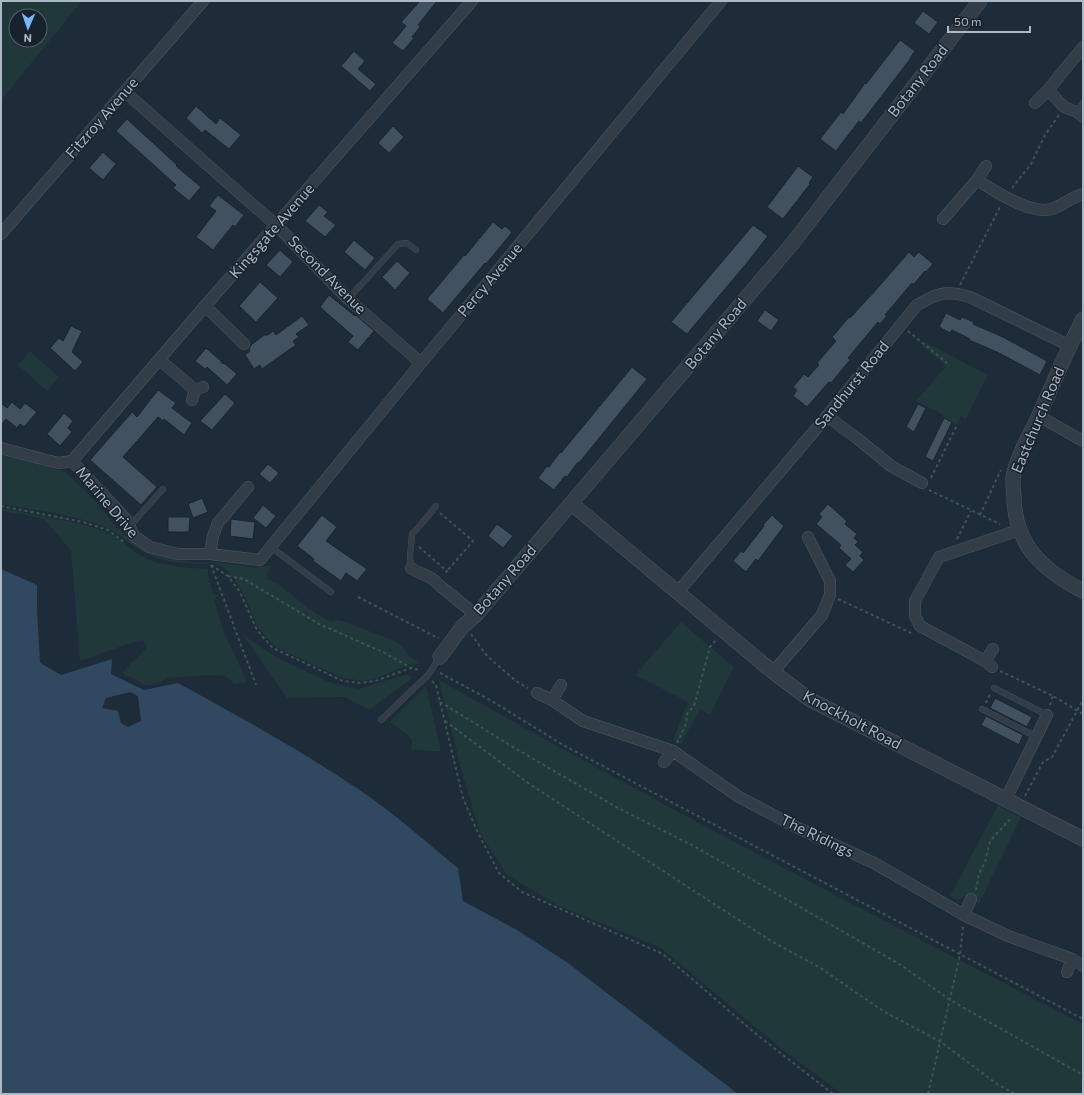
<svg xmlns="http://www.w3.org/2000/svg" width="1084" height="1095" viewBox="0 0 1084 1095" font-family="Commissioner,sans-serif">
	<style>
		.green { fill: #203839; fill-rule: evenodd }
		.water { fill: #304860; fill-rule: evenodd }
		.building { fill: #415160; stroke: #1a242e }
		.lines { fill: none; stroke-linecap: round; stroke-linejoin: round }
		.service-casing { stroke: #4d5863; stroke-width: 6 }
		.minor-casing { stroke: #4d5863; stroke-width: 12 }
		.tertiary-casing { stroke: #4d5863; stroke-width: 15 }
		.path { stroke: #3e5556; stroke-width: 2; stroke-dasharray: 3 3; stroke-linecap: butt }
		.service { stroke: #323d48; stroke-width: 5.5 }
		.minor { stroke: #323d48; stroke-width: 11 }
		.tertiary { stroke: #323d48; stroke-width: 14 }
		.labels { text-anchor: middle; stroke-width: 3; stroke-linejoin: round; paint-order: stroke }
		.street-label { font-size: 15px; fill: #acb8c5; stroke: #18222c }
	</style>
	<rect width="100%" height="100%" fill="#1e2b38"/>
	<path class="green" d="M1,1H82L1,100ZM16,16H40V40H16Z
		M925,342L988,375L966,419L961,416L957,425L944,418L942,414L916,401L946,366L922,346Z
		M30,351L59,377L47,391L18,365Z
		M1,454L66,472L97,503L117,528L138,546L164,557L191,562H207L209,564C183,564 157,562 135,547C124,540 115,530 102,526C70,514 35,510 1,504Z
		M1,508L81,524L102,530L114,536L139,555L155,562L179,567L208,569V575L213,594L217,595V597L214,598L222,627L247,682L235,684L225,676L212,675L168,678L157,684L146,686L131,677L125,676L122,673C130,663 139,656 147,647L143,640L134,642L80,661L71,551L45,520L27,515L1,511Z
		M212,562L257,567L273,565L267,574L268,579L277,583L312,611L331,622L337,620L343,621L395,641L402,646L410,657L421,663L405,666L377,678L364,681L343,678L275,647L259,629L242,591L229,572L223,567L213,563Z
		M681,622L734,667L710,715L700,709L681,744L673,740L688,702L635,675Z
		M243,635L276,657L329,682L358,689L407,674L412,678L369,710L345,697L287,698Z
		M439,680C651,800 867,912 1083,1024V1094H842L783,1050L661,948L559,906L507,875L481,835L464,780Z
		M426,686L441,751H431L411,749L412,740L408,735L390,722Z
		M998,805L1021,817L979,904L964,896L960,899H954L950,896Z"/>
	<path class="water" d="M1,569L37,585V610L40,662L42,664L61,675L112,659L111,674L144,690L178,683C240,717 302,751 361,791C395,814 426,842 458,868L463,901L517,930L568,963L738,1094H1ZM130,692L138,696L141,721L128,727L121,723L118,711L102,708L106,698Z"/>
	<path class="building" d="M420,1H437L418,25L420,27L412,37L414,38L403,51L392,43L406,26L401,22Z
		M923,11L938,22L929,34L914,23Z
		M900,40L915,51L910,58H911L861,123L859,121L836,151L820,139L841,112L843,114L865,83L866,84Z
		M354,51L365,61L358,69L376,84L370,91L341,66Z
		M196,106L216,124L220,118L241,135L229,149L205,130L202,133L186,118Z
		M127,119L177,165L176,166L201,187L189,201L173,188L176,185L116,131Z
		M393,126L404,137L389,153L378,143Z
		M103,152L116,164L103,180L89,168Z
		M798,166L813,177L809,183L810,184L783,219L767,207Z
		M218,195L244,215L235,227L233,225L213,250L196,237L216,211L209,206Z
		M319,205L328,212L324,216L336,225L325,237L305,221Z
		M493,222L502,229L505,226L512,232L510,235L486,264L485,263L443,313L427,299L464,255L465,256Z
		M753,225L768,236L747,263L687,334L671,322Z
		M354,240L375,258L365,270L344,252Z
		M280,250L293,262L280,277L266,265Z
		M909,252L914,257L919,252L933,264L926,272L925,271L913,285L912,283L885,315L887,316L880,324L878,322L848,358L850,360L836,377L831,383L829,382L807,407L793,396L797,390L793,387L804,374L808,377L819,365L817,363L836,341L832,337L849,317L850,318L874,292Z
		M397,261L410,273L395,290L382,277Z
		M260,282L278,298L256,322L239,306Z
		M329,295L355,316L356,315L374,331L358,350L348,342L353,336L320,307Z
		M765,310L779,320L771,331L757,321Z
		M946,313L960,320L962,317L974,322L973,324L1003,337L1047,361L1040,375L999,353L969,340L970,339L952,330L950,333L939,327Z
		M302,316L309,325L296,334L299,337L293,341L296,345L262,369L260,365L254,369L245,355L250,351L249,349L251,345L264,335H268L273,331L276,335Z
		M71,326L82,331L72,352L83,362L75,371L50,348L59,338L63,341Z
		M206,348L220,360L223,364L224,363L237,374L227,385L207,367L205,369L195,361Z
		M632,367L647,379L579,463L578,462L567,477L565,476L554,490L538,478L547,466L549,467L560,452L561,453Z
		M158,390L176,403L172,408L192,423L184,435L164,419L163,421L158,417L123,457L157,487L141,505L90,460L132,412L137,417Z
		M225,394L235,403L212,430L200,421Z
		M12,402L20,409L25,403L37,412L24,427L20,424L17,428L6,419L1,425V403L7,408Z
		M918,404L926,408L914,432L906,427Z
		M64,413L73,421L68,428L72,432L60,446L47,434Z
		M944,418L952,422L933,461L925,457Z
		M268,464L279,473L270,483L259,474Z
		M202,498L208,512L193,518L188,504Z
		M828,504L847,521L845,524L857,534L854,538L858,542L855,545L863,552L860,556L864,560L853,572L845,565L851,559L839,548L841,545L816,524L822,517L819,514Z
		M263,505L276,516L266,528L253,518Z
		M322,515L337,527L326,541L367,569L357,581L346,573L341,581L313,561L314,559L297,546Z
		M772,515L784,526L758,561L756,559L746,572L733,561L741,551L743,553L764,526L763,525Z
		M168,517H190L189,532H168Z
		M231,519L255,522L253,539L230,536Z
		M497,524L513,536L503,548L488,536Z
		M995,698L1032,717L1027,727L990,708Z
		M986,716L1023,735L1019,745L981,725Z"/>
	<g class="lines">
		<g class="service-casing">
			<path id="service" d="M1077,112L1083,103
				M348,299L398,244L407,243L416,250
				M129,527L163,489
				M271,547L331,592
				M411,568L410,557L412,534L423,522L436,506
				M994,688L1047,715
				M982,709L1035,736
				M381,720L428,675L440,657"/>
		</g>
		<g class="minor-casing">
			<path id="minor" d="M1048,90L1064,107L1077,112L1083,117
				M125,92L276,225L348,299L421,363
				M1035,103L1048,90L1083,47
				M977,180C995,191 1030,215 1052,209C1062,206 1071,197 1083,194
				M943,219L977,180L986,166
				M1,234L203,1
				M205,306L244,344
				M160,360L195,390
				M192,400L195,390L203,387
				M827,416L858,439L891,466L922,483
				M1039,416L1083,441
				M1,448L46,460L59,463L72,461
				M72,461L126,519L134,536L150,547L178,554H210L260,560L421,363L721,1
				M72,461L205,306L472,1
				M210,554L213,536L218,523L248,487
				M411,568C419,574 433,576 439,585L476,615
				M678,592L827,416L917,305C938,293 945,290 970,297L1070,346
				M985,661L993,649
				M992,667L985,661L920,626L915,616V601L939,557L1019,530
				M773,672L822,615L830,595V581L808,537
				M537,693L552,700L583,721L673,751L739,797L798,828L874,863L964,915L1008,936L1072,959L1083,966
				M552,700L561,685
				M664,762L673,751
				M1006,799L1047,715
				M964,915L971,899
				M1067,972L1072,959"/>
		</g>
		<g class="tertiary-casing">
			<path id="tertiary" d="M1083,319C1067,350 1054,382 1040,413C1031,434 1017,455 1013,478C1013,484 1013,490 1014,496C1014,544 1042,570 1083,591
				M572,504L773,672L809,699L1083,839
				M440,657L463,626L476,615L792,244L980,1"/>
		</g>
		<path class="path" d="M1012,188L1031,164L1045,135L1059,115
			M960,285L1000,207
			M908,331L947,363
			M931,478L957,425
			M929,490L1000,524
			M1,506L83,522L108,530L125,543
			M440,513L473,541L447,571
			M980,515L1001,470
			M957,539L971,511
			M419,547L447,571L444,575
			M211,565L228,576L240,592L256,628L262,636L273,648L343,681L360,683L375,681L411,668L420,670
			M211,565L256,685
			M228,576L244,579L319,624L385,653L411,668
			M358,597L438,638H439
			M838,599L911,633
			M471,634L487,656L516,681L528,688
			M1000,671L1053,696L1083,714
			M440,673L492,701L563,745L1083,1019
			M432,681L436,685L463,798L478,833L499,873L522,892L663,954L756,1034L833,1094
			M440,702L518,750L618,808L692,845L901,965L950,1000L1083,1075
			M986,703L990,694
			M1050,705L1053,696
			M445,721L531,785L771,941L819,967L883,1011L941,1042L997,1084L1015,1094
			M677,743L686,724L687,714L694,706L710,647L716,640
			M1025,796L1043,762L1052,757L1083,700
			M976,890L979,874L985,862L990,841L1012,817
			M928,1094L960,955L963,926"/>
		<use href="#service" class="service"/>
		<use href="#minor" class="minor"/>
		<use href="#tertiary" class="tertiary"/>
	</g>
	<g class="labels">
		<g class="street-label">
			<text transform="translate(918 81) rotate(-52)" y="5">Botany Road</text>
			<text transform="translate(102 118) rotate(-49)" y="5">Fitzroy Avenue</text>
			<text transform="translate(272 231) rotate(-49)" y="5">Kingsgate Avenue</text>
			<text transform="translate(327 275) rotate(45)" y="5">Second Avenue</text>
			<text transform="translate(490 280) rotate(-50)" y="5">Percy Avenue</text>
			<text transform="translate(716 334) rotate(-50)" y="5">Botany Road</text>
			<text transform="translate(852 385) rotate(-51)" y="5">Sandhurst Road</text>
			<text transform="translate(1038 420) rotate(-67)" y="5">Eastchurch Road</text>
			<text transform="translate(107 502) rotate(50)" y="5">Marine Drive</text>
			<text transform="translate(505 580) rotate(-49)" y="5">Botany Road</text>
			<text transform="translate(852 720) rotate(28)" y="5">Knockholt Road</text>
			<text transform="translate(817 836) rotate(26)" y="5">The Ridings</text>
		</g>
	</g>
	<rect width="1084" height="1095" fill="none" stroke="#acb8c5" stroke-width="4"/>
	<g transform="translate(28 28) rotate(182)"><circle r="19" fill="#18222c" stroke="#535e69"/>
	<path d="M0-3L7 15L0 10L-7 15Z" fill="#78b7fe"/>
	<text y="-6" font-size="11" font-weight="bold" text-anchor="middle" fill="#acb8c5">N</text>
	</g>
	<path d="M948 26v6h82v-6" fill="none" stroke="#acb8c5" stroke-width="2"/>
	<text x="954" y="26" font-size="12" fill="#acb8c5" stroke="#18222c" stroke-width="3" paint-order="stroke">50 m</text>
</svg>
